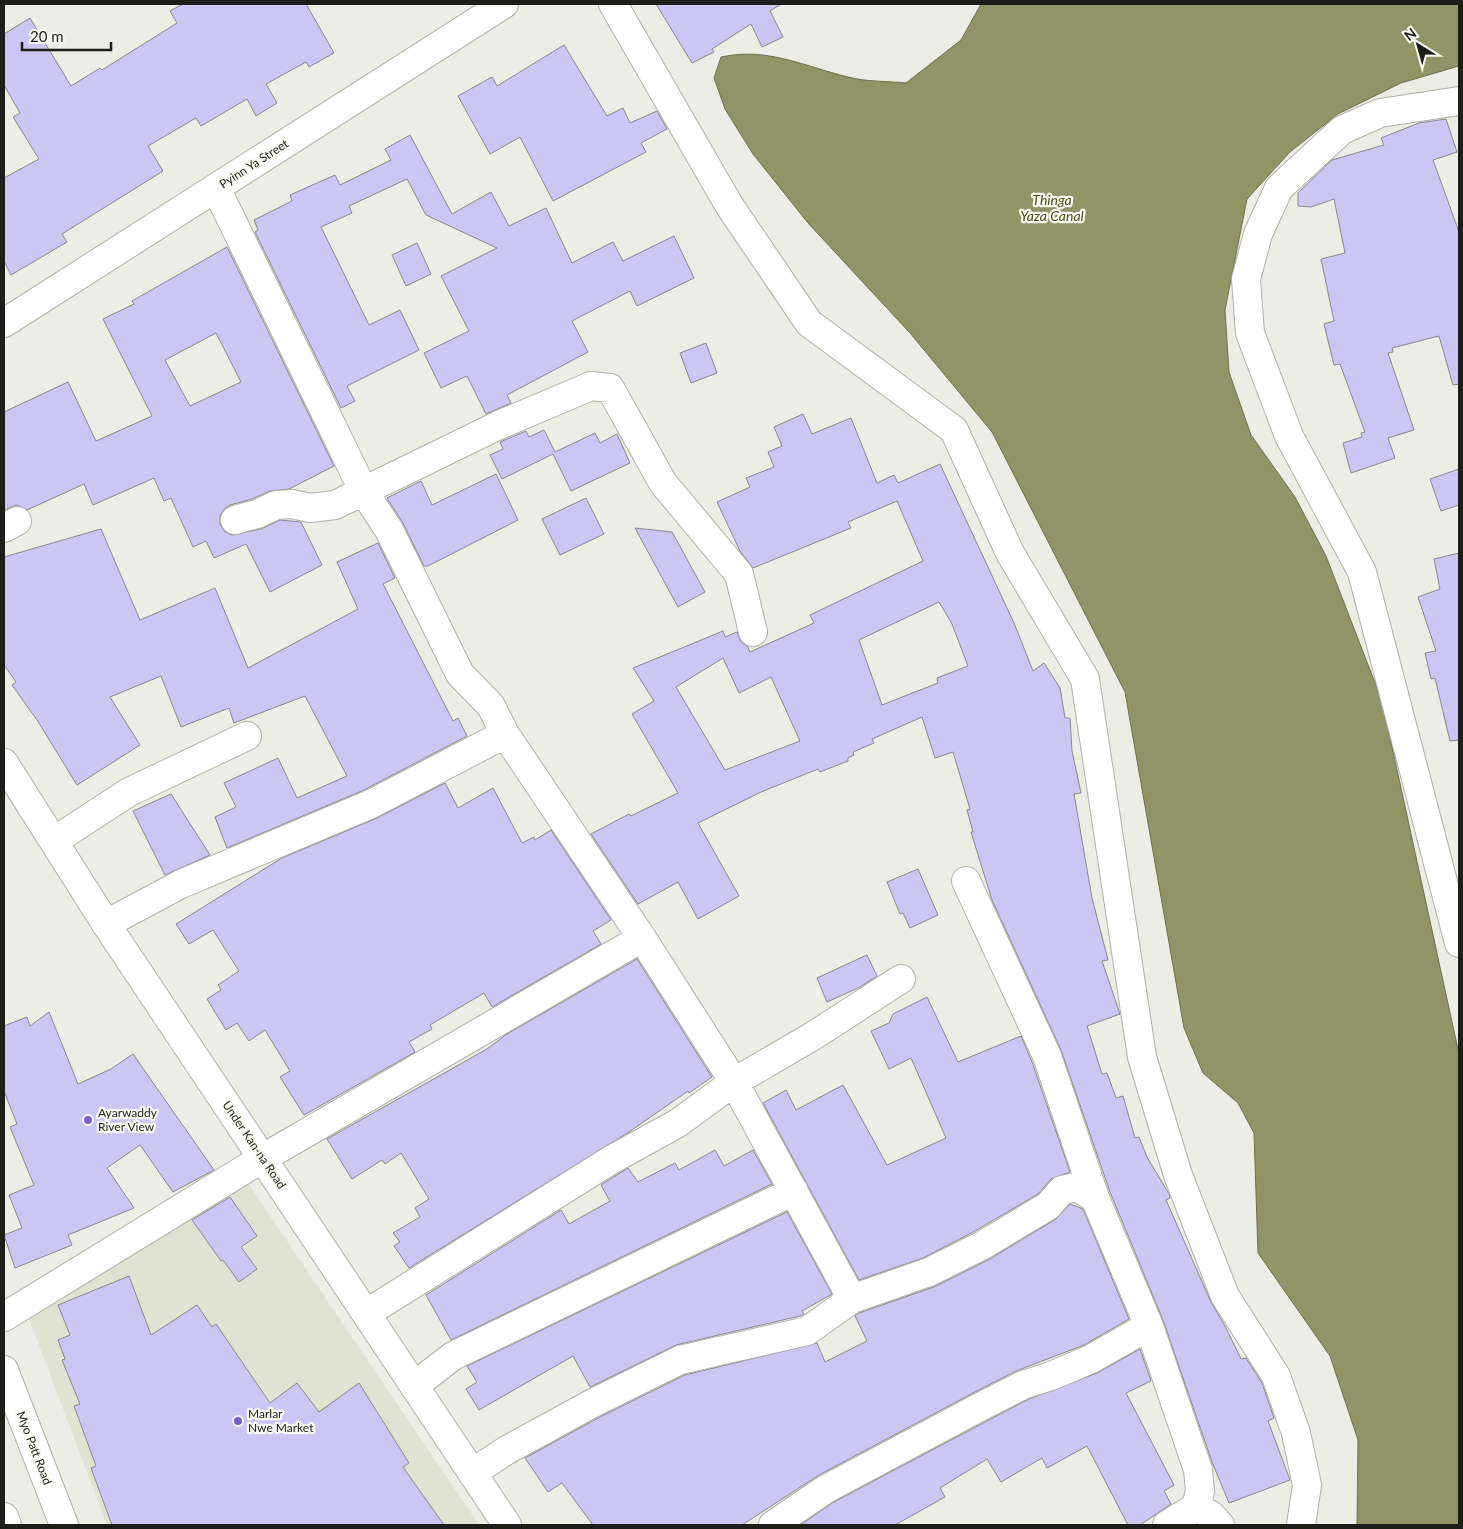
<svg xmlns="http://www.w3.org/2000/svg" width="1463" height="1529" viewBox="0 0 1463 1529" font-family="Lato,sans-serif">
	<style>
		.built { fill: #e0e2d2 }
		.water { fill: #909466; stroke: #6e704f }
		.building { fill: #ccc6f5; stroke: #87878e; fill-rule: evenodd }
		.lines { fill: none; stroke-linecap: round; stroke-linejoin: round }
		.minor-casing { stroke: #afb0a8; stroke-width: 30 }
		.tertiary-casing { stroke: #afb0a8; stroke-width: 30 }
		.secondary-casing { stroke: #afb0a8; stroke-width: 30 }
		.minor { stroke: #fff; stroke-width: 28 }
		.tertiary { stroke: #fff; stroke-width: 28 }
		.secondary { stroke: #fff; stroke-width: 28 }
		.poi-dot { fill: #795bd6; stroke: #f9faf1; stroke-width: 2 }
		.labels { text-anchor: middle; stroke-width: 4.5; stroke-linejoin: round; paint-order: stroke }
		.street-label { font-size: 12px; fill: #1d1d1a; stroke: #f9faf1 }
		.poi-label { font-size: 12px; fill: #1d1d1a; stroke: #f9faf1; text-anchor: start }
		.water-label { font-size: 14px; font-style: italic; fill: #4c4f19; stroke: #f9faf1 }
	</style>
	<rect width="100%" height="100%" fill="#ecede4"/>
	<path class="built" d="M247,1182L479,1525H107L28,1316Z"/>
	<path class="water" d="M981,4H1459V66L1401,83L1338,114L1290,152L1247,199L1225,310L1229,372L1251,435L1295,497L1326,556L1382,701L1459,1054V1525H1357L1358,1440L1330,1356L1258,1253L1254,1133L1238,1103L1203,1073L1184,1028L1125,692L992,432L910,333L808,223L753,154L725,109L714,78L721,57C768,47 803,66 848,77C866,82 888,81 906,83L961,40Z"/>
	<path class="building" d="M183,4H306L334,53L309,67L306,62L266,84L277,103L256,116L247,99L201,126L196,118L148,146L163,171L62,234L67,242L11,275L4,261V178L39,159L13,117L20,113L4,85V34L30,18L71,86L100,68L102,70L177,23L170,11Z
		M656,4H781L770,11L783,37L762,47L751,24L712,49L714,52L692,63Z
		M564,45L607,116L623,108L630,123L657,111L667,129L641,143L646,152L553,201L520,137L490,154L458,96L492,77L497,86Z
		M1446,119L1457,152L1433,160L1459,232V384L1453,385L1439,336L1392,348L1393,352L1388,353L1414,430L1388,438L1395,458L1351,473L1343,443L1362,437L1361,433L1365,432L1340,364L1334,365L1324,324L1334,321L1321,259L1345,253L1334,199L1311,207L1298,206V193L1332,160L1384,145L1381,138L1419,123Z
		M410,135L452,214L491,192L509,226L546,208L572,263L613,242L623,261L674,236L694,278L637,306L630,291L572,321L588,352L507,395L511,403L486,414L467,376L441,388L424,353L469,331L441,276L497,248L426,215L407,179L349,206L352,213L321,227L369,325L400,310L419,350L347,386L355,401L341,408L255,232L258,230L254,220L292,201L290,195L335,175L340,185L391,160L385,149Z
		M417,243L431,274L406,286L392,255Z
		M227,247L334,466L289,489L270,491L252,499L230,505L224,509L220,516V524L224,531L232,535L261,529L280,520L301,522L322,565L270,592L246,544L214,558L206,541L193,547L171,498L164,501L154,478L93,505L84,484L27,510L17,505L4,510V412L68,382L96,441L152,416L103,319L134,304L132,301ZM216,333L241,382L190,406L165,360Z
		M706,343L717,373L691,383L680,353Z
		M803,414L812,434L851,418L877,483L894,475L898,483L940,464L1014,623L1033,671L1044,663L1060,688L1065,718H1070L1072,751L1081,793L1074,794L1092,898L1108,960L1102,961L1120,1014L1087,1026L1102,1074L1107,1073L1116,1098L1123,1096L1135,1138L1139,1137L1147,1157L1169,1194L1170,1198L1166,1200L1211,1302L1225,1326L1241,1359L1246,1358L1262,1383L1274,1418L1268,1421L1290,1480L1229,1503L1212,1462L1163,1320L1110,1192L1061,1050L992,900L971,832H973L967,810L970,809L953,752L935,758L922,717L872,739L874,743L853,752L854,755L848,758V761L820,772L818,769L761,792L698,823L739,896L698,919L678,882L638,904L591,834L629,814L631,816L678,793L632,714L654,701L633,668L723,631L725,637L737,632L741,642L748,647L750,652L814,623L810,615L923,561L897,501L848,522L851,528L753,568L740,551L717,502L750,487L746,478L774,467L768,452L782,446L774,427ZM939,602L952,624L968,666L937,678L938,683L882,705L859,640ZM723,658L739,693L771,677L800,741L725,770L676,687Z
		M544,430L555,452L595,433L600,443L617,434L630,463L571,491L553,454L502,479L490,455L503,449L500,442L526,431L529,437Z
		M1459,469V505L1441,511L1430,479Z
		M496,474L518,520L428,566H424L403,523L387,498L421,481L432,505Z
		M586,498L604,534L560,555L542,519Z
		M635,528L672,532L705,592L678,607Z
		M101,529L140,620L215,588L248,668L358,609L337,562L378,543L395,578L383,584L453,721L458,718L467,736L364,790L227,848L215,817L236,807L224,783L278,758L297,798L347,776L305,696L234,723L229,708L181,727L161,676L110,697L140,745L77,785L37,720L12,685L16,682L4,665V557Z
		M1459,553V740L1450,741L1435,678L1431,679L1425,653L1436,651L1418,597L1440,589L1434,559Z
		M445,783L458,808L493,788L522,843L534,837L535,840L551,830L611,920L593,931L601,944L492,1007L484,993L430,1025L432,1029L409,1042L415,1052L304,1115L280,1077L290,1071L265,1030L249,1041L237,1023L226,1030L207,999L221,990L218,985L239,971L213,930L189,944L176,924L282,858L377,818Z
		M171,794L210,855L165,875L133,811Z
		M918,869L938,915L910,928L903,913L900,914L887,882Z
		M867,955L877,976L860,987L827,1002L817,978Z
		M637,959L712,1077L689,1093L688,1091L629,1132L409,1268L394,1246L400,1242L393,1233L420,1217L415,1208L429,1199L401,1153L385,1164L382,1160L352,1179L327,1139L487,1049L507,1034Z
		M927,997L958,1062L1021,1036L1032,1062L1070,1172L1051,1179L1038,1194L975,1231L923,1258L859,1280L763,1103L786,1090L796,1110L843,1085L887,1165L946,1138L911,1058L889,1069L871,1031L889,1023L893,1014Z
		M49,1012L78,1084L111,1069L133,1054L214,1170L173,1192L140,1145L107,1168L134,1208L68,1235L72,1245L15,1268L4,1235L22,1228L9,1195L34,1185L10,1127L17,1124L4,1091V1026L27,1017L30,1026Z
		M715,1150L724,1166L753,1150L772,1184L451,1340L426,1295L561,1210L569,1224L610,1201L601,1185L628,1168L638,1182L675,1163L679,1170Z
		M230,1197L257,1236L241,1247L257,1269L239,1282L223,1260L221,1261L192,1220Z
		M1070,1204L1083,1209L1129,1319L1084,1345L1016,1371L973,1393L819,1475L742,1525H593L562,1483L548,1492L525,1458L600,1417L685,1375L817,1343L825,1362L867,1341L855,1316L859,1313L934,1287L990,1259L1056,1219Z
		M787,1212L832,1294L802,1311L804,1314L800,1316L676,1345L590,1387L573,1356L479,1410L466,1389L477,1382L467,1366Z
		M129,1276L151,1335L197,1305L212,1327L216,1324L270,1403L297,1383L319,1412L359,1383L409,1463L403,1467L444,1525H112L91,1468L96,1466L74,1406L80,1404L62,1360L65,1359L58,1340L70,1335L58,1305Z
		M1140,1349L1151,1381L1126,1393L1174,1485L1164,1491L1171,1504L1140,1525H1128L1087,1446L1047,1468L1042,1458L1001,1482L987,1459L940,1488L945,1497L895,1525H800L834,1502L987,1421L1029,1399L1097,1373Z"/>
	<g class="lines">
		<g class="minor-casing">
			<path id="minor" d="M613,4L729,205L809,323L954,430L1010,553L1085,679L1142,1057L1178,1175L1225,1296L1276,1376L1296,1433L1307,1485L1301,1525
				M1459,101L1380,113L1342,130L1279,188L1258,234L1246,279L1250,333L1289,436L1362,572L1459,943
				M216,188L364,492L389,530L460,674L491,706L505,734L642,938L734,1082L852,1299
				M235,520L257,514L276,505L292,504L310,508L335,505L499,425L591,386L610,388L663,483L739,574L753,632
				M4,528L17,521
				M54,841L129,792L247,736
				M966,881L1047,1056L1095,1198
				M106,924L181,884L371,804L505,734
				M367,1313L611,1160L678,1123L734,1082L813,1036L901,979
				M4,1317L263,1158L642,938
				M414,1386L453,1356L794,1191
				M472,1473L507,1450L593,1403L680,1360L807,1331L852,1299L929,1272L983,1245L1048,1206L1062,1190L1076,1187L1095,1198L1149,1326L1198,1470L1200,1491L1196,1507L1167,1525
				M1196,1507L1211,1515L1220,1525
				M773,1525L826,1489L980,1407L1023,1385L1051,1376L1091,1359L1149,1326"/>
		</g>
		<g class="tertiary-casing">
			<path id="tertiary" d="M4,763L106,924L507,1525"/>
		</g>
		<g class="secondary-casing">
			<path id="secondary" d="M4,323L504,4
				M4,1370L64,1525
				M4,1517L7,1525"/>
		</g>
		<use href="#minor" class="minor"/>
		<use href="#tertiary" class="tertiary"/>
		<use href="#secondary" class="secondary"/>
	</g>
	<g class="poi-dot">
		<circle cx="88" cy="1120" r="5"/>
		<circle cx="238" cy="1421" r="5"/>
	</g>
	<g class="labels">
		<g class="street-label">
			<text transform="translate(254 164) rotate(-33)" y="4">Pyinn Ya Street</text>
			<text transform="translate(254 1145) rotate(56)" y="4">Under Kan-na Road</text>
			<text transform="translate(34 1448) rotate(69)" y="4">Myo Patt Road</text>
		</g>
		<g class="poi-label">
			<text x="98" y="1117">Ayarwaddy<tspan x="98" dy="14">River View</tspan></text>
			<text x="248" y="1418">Marlar<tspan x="248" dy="14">Nwe Market</tspan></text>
		</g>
		<g class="water-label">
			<text x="1052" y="205">Thinga<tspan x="1052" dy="16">Yaza Canal</tspan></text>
		</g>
	</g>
	<rect width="1463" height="1529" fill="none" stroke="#1d1d1a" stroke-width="10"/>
	<g transform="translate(1418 45) rotate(323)" stroke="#f9faf1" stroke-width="4" paint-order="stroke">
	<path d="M0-4L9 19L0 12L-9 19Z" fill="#1d1d1a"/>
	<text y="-8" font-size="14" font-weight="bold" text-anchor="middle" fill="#1d1d1a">N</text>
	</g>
	<path d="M22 42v8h89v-8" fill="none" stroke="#1d1d1a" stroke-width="2.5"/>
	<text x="30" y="42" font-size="15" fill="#1d1d1a" stroke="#f9faf1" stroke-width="4" paint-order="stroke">20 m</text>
</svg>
